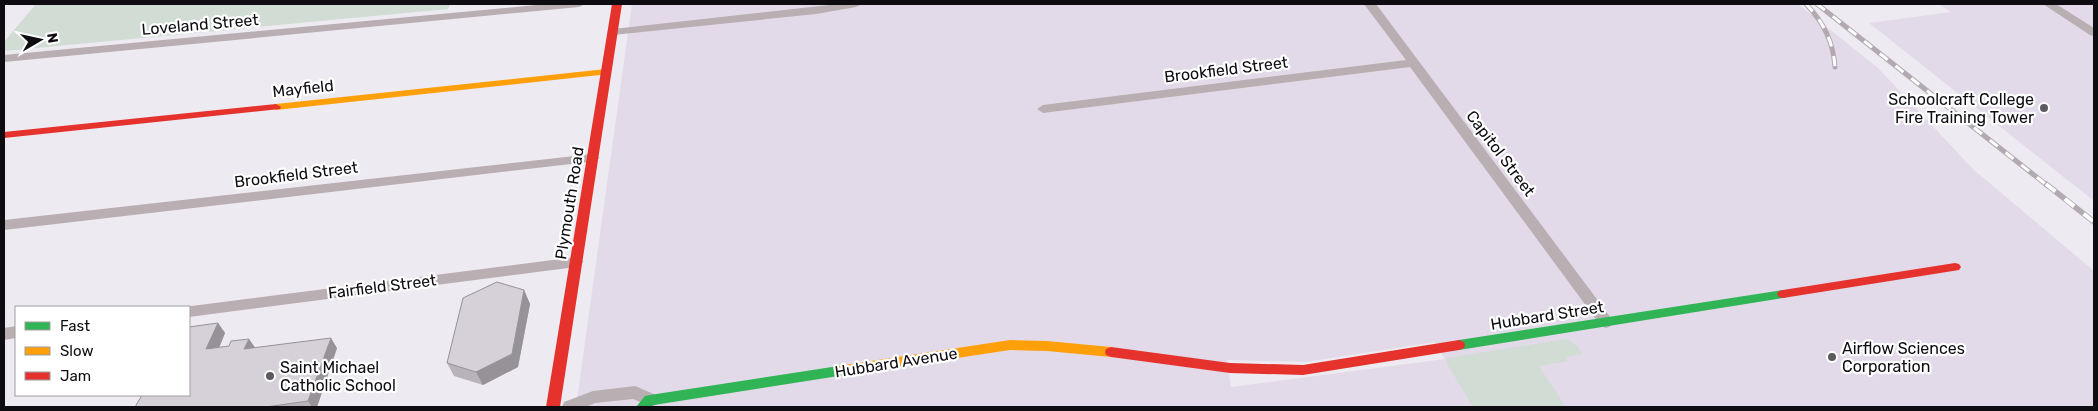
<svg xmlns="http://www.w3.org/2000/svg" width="2098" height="411" viewBox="0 0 2098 411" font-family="Rubik,sans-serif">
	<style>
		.built { fill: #e2dae8; fill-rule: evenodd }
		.green { fill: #d0dcd4 }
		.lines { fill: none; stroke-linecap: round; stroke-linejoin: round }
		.street { fill: #b9aeb2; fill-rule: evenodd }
		.fast { fill: #30b455; fill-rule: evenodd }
		.slow { fill: #ff9f0a; fill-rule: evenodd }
		.jam { fill: #e5322d; fill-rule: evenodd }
		.rail-far1-casing { stroke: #b2aab0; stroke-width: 5 }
		.rail-casing { stroke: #b2aab0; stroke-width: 5.5 }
		.rail-far1 { stroke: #fff; stroke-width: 3; stroke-dasharray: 10; stroke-linecap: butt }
		.rail { stroke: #fff; stroke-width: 4; stroke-dasharray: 12; stroke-linecap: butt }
		.wall { fill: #b8b3bb }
		.shaded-wall { fill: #969298 }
		.building { fill: #d6d0d9; stroke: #969298 }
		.poi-dot { fill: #5c5a5f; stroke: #fff; stroke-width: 2 }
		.labels { text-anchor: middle; stroke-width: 4.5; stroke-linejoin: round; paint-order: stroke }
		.street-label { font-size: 16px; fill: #0e0c10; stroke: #fff }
		.poi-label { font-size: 16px; fill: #0e0c10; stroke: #fff; text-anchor: start }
	</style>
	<rect width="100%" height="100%" fill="#eeeaf1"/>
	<path class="built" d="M632,4H1798L1878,68L1974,170L2094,271V407H576ZM1435,342L1445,359L1231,387L1227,360L1306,362Z
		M1939,4H2094V201L1869,23L1951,12Z"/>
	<path class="green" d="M36,4H450L448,9L4,51V42Z
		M1567,339L1575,344L1583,354L1566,357L1568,361L1539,366L1566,407H1473L1446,362L1447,358Z"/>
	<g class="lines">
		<path class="street" d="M547,4H585L579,7L4,62V55Z
			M838,4H862L856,7L816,14L613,35L607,32L613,29Z
			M1364,4H1376L1611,318L1614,322L1611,326L1606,328L1601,326L1410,67L1043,113L1037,109L1043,105L1406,60Z
			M2043,4H2056L2094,28V36L2090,35Z
			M592,154L597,155L599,158L597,161L4,230V220Z
			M576,257L581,258L583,262L581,266L576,267L189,317V307H184Z
			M16,326V338L4,340V328Z
			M635,386L656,395L658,400L656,405L650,406L633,399L595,403L586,407H562L564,402L593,391Z"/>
		<path class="fast" d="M1783,290L1787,291L1789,294L1787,297L1783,298L1459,350L1454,348L1453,345L1454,342L1459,340Z
			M845,365L850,366L852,370L850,374L845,375L654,405L651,407H636L645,396L650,395Z"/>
		<path class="slow" d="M606,69L611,72L609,74L276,110L271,107L276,104Z
			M1010,340L1047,341L1111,347L1116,349L1117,352L1116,355L1111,357L1047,351L1010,350L845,375L840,374L838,370L840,366L845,365Z"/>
		<path class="jam" d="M612,4H622L560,407H546Z
			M276,104L281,107L280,109L4,138V132Z
			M1955,263L1959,264L1961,267L1959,270L1783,298L1779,297L1777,294L1779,291L1783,290Z
			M1459,340L1464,342L1465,345L1464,348L1459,350L1303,375L1230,373L1111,357L1106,355L1105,352L1106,349L1111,347L1230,363L1303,365Z"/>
		<g class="rail-far1-casing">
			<path id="rail-far1" d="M1806,4C1824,23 1833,41 1835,67
				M1817,4L2048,186"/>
		</g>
		<g class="rail-casing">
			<path id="rail" d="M2046,184L2094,222"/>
		</g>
		<use href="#rail-far1" class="rail-far1"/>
		<use href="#rail" class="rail"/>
	</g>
	<path class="wall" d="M524,290L530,304L518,367L483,385L454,376L447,363Z
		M218,323L225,333L219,348L229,346L249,339L255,348H337L317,407H135Z"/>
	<path class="shaded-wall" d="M524,290L530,304L518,367L483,385L476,372Z
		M218,323L225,333L214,360L206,349Z
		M331,338L337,348L317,407H312L308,401Z
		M249,339L256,349H244Z"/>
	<path class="building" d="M497,282L524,290L512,354L476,372L447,363L463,298Z
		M218,323L206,349L229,346L231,341L249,339L244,349L331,338L308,401L266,407H135L142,395H189V327Z"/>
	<g class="poi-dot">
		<circle cx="2044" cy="108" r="5"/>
		<circle cx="1832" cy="357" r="5"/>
		<circle cx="270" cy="376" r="5"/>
	</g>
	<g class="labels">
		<g class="street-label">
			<text transform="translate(200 24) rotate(-5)" y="6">Loveland Street</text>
			<text transform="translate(1226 69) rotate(-7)" y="6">Brookfield Street</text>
			<text transform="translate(303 88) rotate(-6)" y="6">Mayfield</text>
			<text transform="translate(1501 153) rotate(53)" y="6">Capitol Street</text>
			<text transform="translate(296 174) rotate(-7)" y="6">Brookfield Street</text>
			<text transform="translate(569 203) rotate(-81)" y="6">Plymouth Road</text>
			<text transform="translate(382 286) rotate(-7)" y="6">Fairfield Street</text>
			<text transform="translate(1547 315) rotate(-9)" y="6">Hubbard Street</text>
			<text transform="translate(896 362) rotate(-9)" y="6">Hubbard Avenue</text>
		</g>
		<g class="poi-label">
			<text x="2034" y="105" text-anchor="end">Schoolcraft College<tspan x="2034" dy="18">Fire Training Tower</tspan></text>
			<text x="1842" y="354">Airflow Sciences<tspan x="1842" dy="18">Corporation</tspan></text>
			<text x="280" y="373">Saint Michael<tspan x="280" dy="18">Catholic School</tspan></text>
		</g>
	</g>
	<rect width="2098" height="411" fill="none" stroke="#0e0c10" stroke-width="10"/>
	<rect x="15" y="306" width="175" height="90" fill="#ffffff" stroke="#9f9e9f"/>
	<rect x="25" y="322" width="25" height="8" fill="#30b455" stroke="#9f9e9f"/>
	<text x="60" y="331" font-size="15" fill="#0e0c10">Fast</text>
	<rect x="25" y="347" width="25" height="8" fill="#ff9f0a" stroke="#9f9e9f"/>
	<text x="60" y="356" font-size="15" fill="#0e0c10">Slow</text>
	<rect x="25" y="372" width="25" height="8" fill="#e5322d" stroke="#9f9e9f"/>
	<text x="60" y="381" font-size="15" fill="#0e0c10">Jam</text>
	<g transform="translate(40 40) rotate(81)" stroke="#ffffff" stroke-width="4" paint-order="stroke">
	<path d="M0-4L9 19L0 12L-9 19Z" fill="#0e0c10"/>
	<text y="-8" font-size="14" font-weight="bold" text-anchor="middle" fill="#0e0c10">N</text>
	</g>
</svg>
